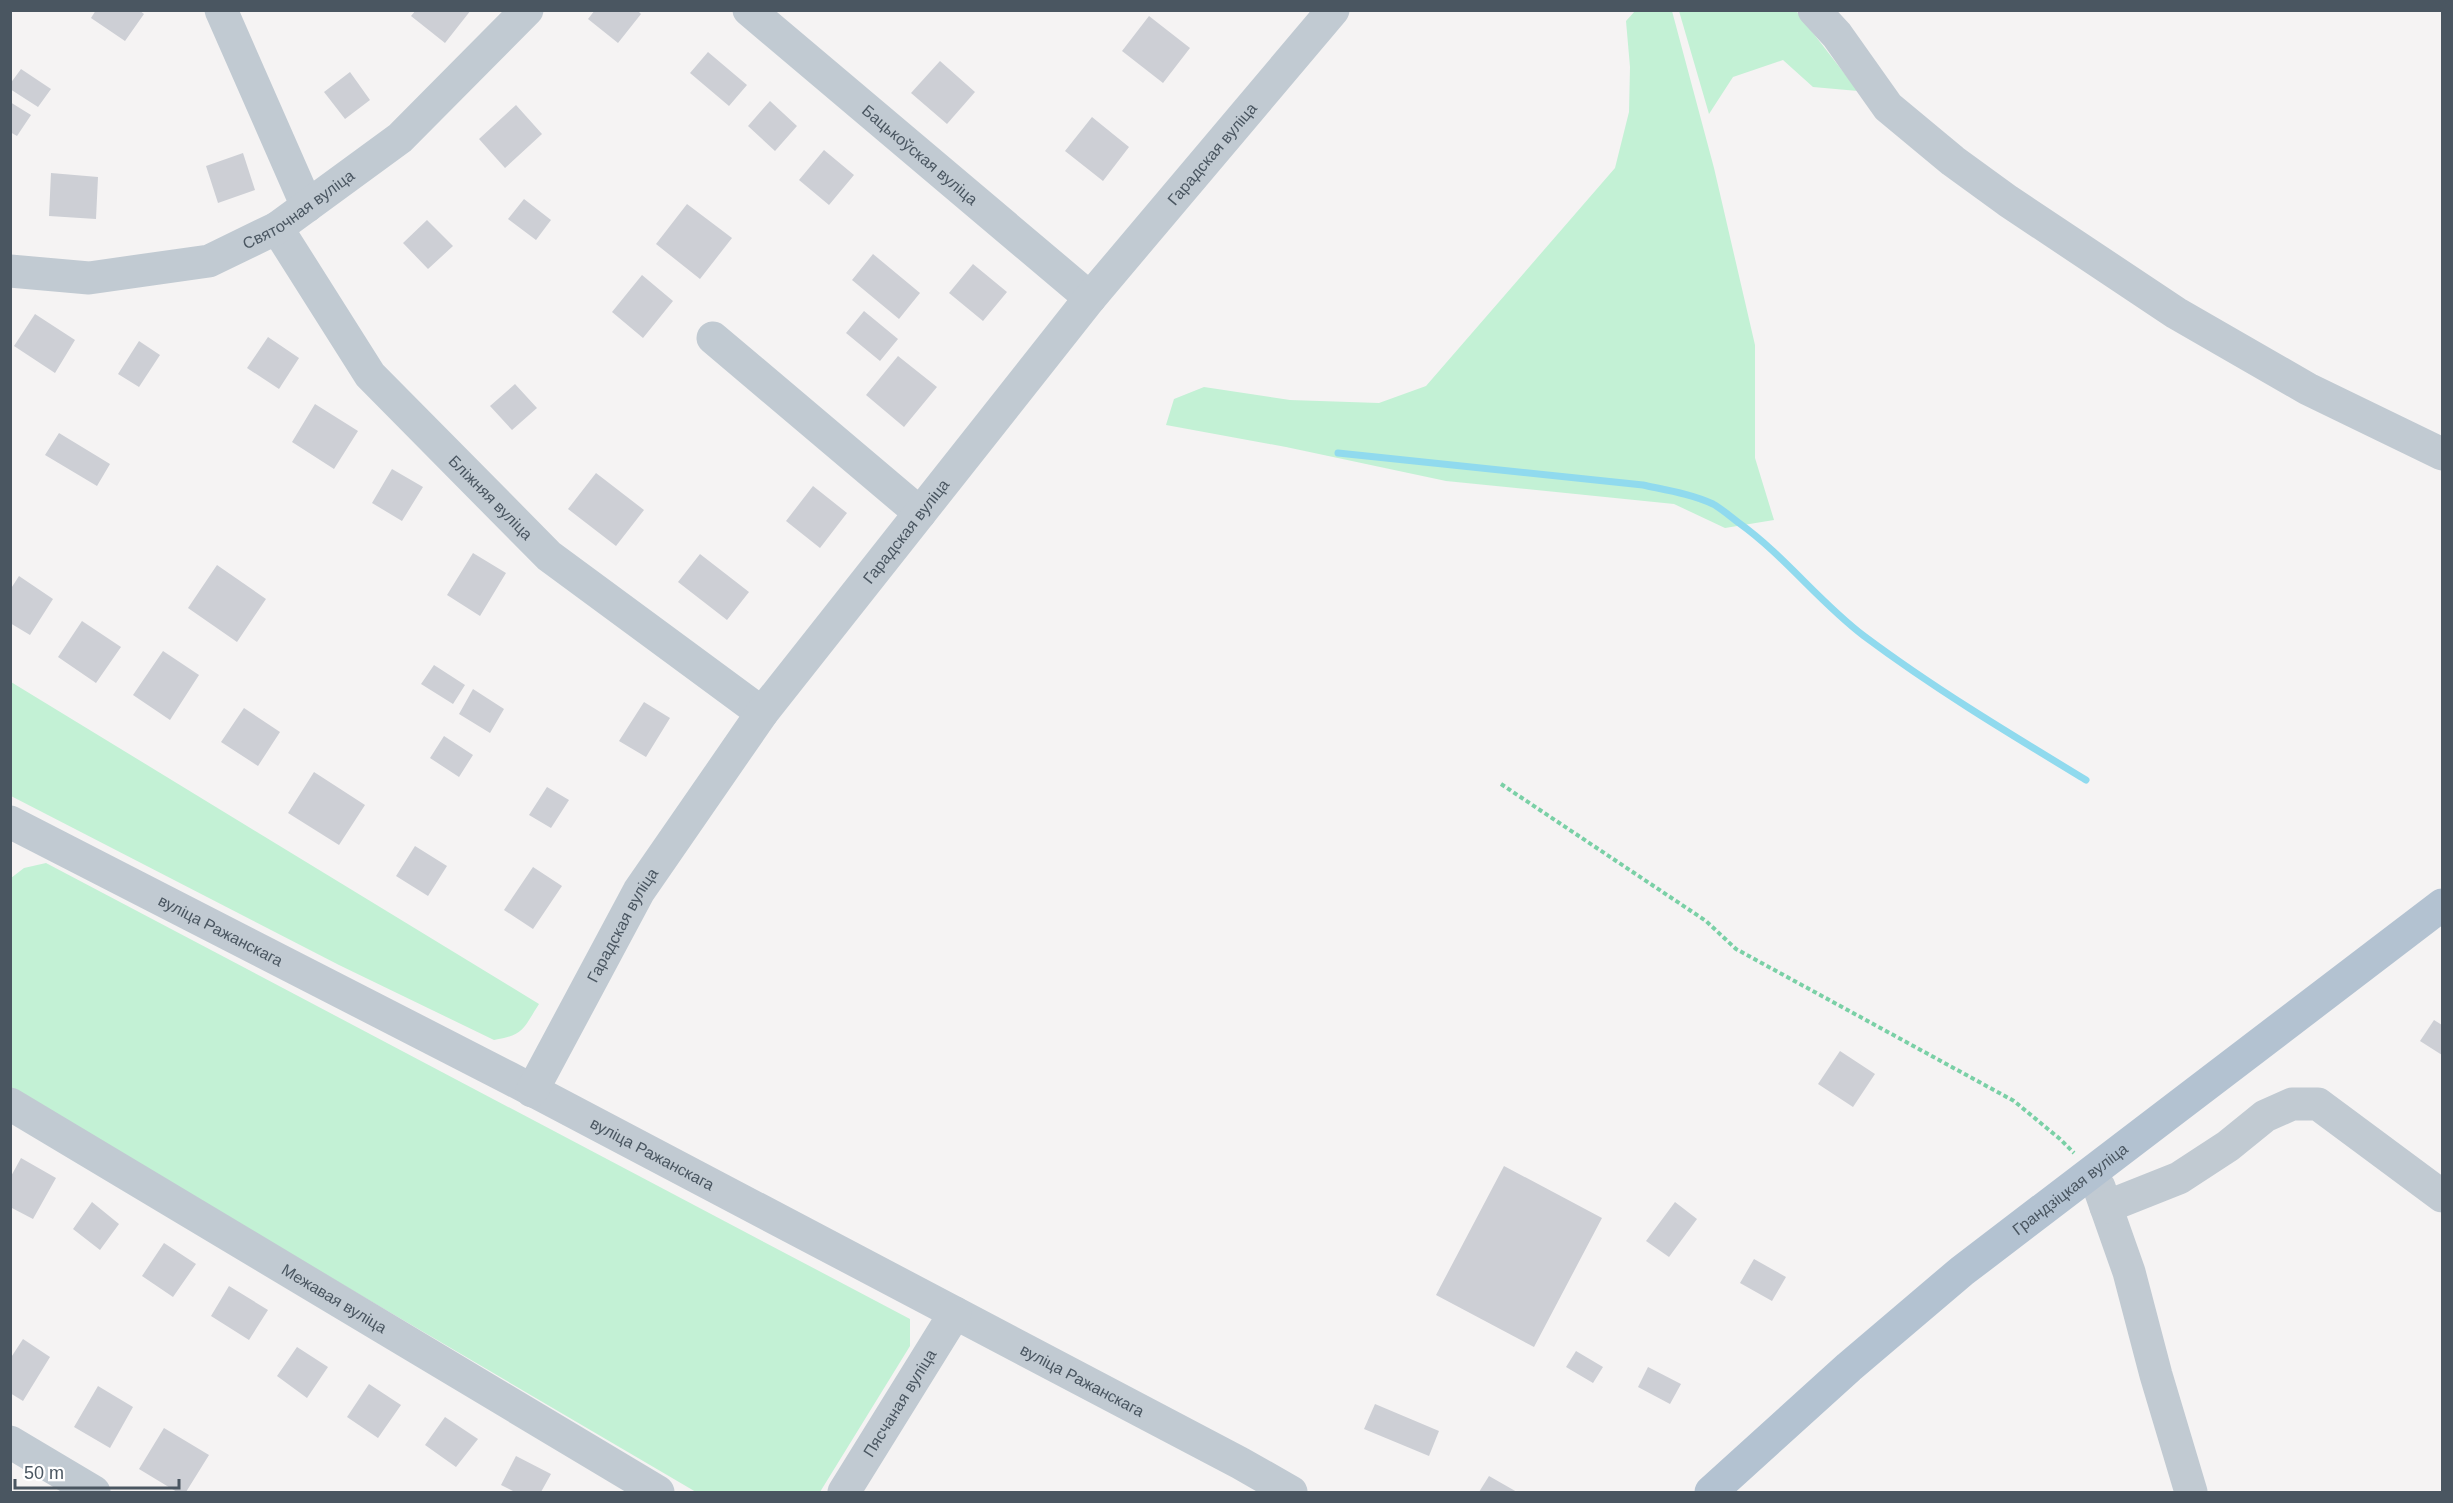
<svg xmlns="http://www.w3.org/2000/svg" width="2453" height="1503" viewBox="0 0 2453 1503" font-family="Helvetica,sans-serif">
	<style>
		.green { fill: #c3f1d5 }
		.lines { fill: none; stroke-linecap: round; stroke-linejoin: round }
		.stream { stroke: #90daee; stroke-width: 7 }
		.building { fill: #cdcfd5 }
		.path { stroke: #7ad0a6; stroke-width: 4; stroke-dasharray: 4.5 3; stroke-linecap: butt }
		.minor { stroke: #c1cad2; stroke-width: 33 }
		.major { stroke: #b3c2d1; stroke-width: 33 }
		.labels { text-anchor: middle; stroke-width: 4.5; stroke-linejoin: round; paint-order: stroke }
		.street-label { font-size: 16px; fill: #4a5661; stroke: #fff }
	</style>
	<rect width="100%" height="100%" fill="#f5f3f3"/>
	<path class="green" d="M1635,11H1672L1714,168L1755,345V458L1774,520L1725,528L1674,504L1446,481L1286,447L1166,425L1174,399L1204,387L1290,400L1379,403L1426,386L1615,168L1629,112L1630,67L1626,21Z
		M1679,11H1796L1858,91L1813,87L1783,60L1733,77L1709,114Z
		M11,682L539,1004C523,1029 524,1035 494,1040L339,965L11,796Z
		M46,863L910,1319V1346L820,1492H696L11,1090V878L24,868Z"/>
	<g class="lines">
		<path class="stream" d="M1338,453L1643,485C1666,490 1692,494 1713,504C1722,509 1731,517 1739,523C1785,556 1819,602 1864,636C1935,689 2010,734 2086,780"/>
	</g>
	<path class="building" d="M96,10H139L144,14L125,41L91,18Z
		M416,10H471L445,43L411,16Z
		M595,10H637L641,14L618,43L588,19Z
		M1149,16L1190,48L1163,83L1122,51Z
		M708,52L747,85L729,106L690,73Z
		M940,61L975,92L947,124L911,93Z
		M21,69L51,89L38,107L10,89V84Z
		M350,72L370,100L345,119L324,92Z
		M770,101L797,126L775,151L748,126Z
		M10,102L31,115L17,136L10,132Z
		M516,105L542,134L505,168L479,139Z
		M1092,117L1129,147L1103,181L1065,151Z
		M824,150L854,175L829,205L799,180Z
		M243,153L255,190L218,203L206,166Z
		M51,173L98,177L96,219L49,216Z
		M524,199L551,220L536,240L508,219Z
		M687,204L732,238L700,279L656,244Z
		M427,220L453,246L428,269L403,243Z
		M873,254L920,293L899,319L852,280Z
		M973,264L1007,292L983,321L949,293Z
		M642,275L673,301L643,338L612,312Z
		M864,311L898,339L880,361L846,333Z
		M35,314L75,340L55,373L14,346Z
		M268,337L299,358L279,389L247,368Z
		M139,341L160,355L139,387L118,374Z
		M898,356L937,387L904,427L866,395Z
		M515,384L537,408L512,430L490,406Z
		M315,404L358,431L334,469L292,442Z
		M59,433L110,464L97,486L45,455Z
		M392,469L423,487L402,521L372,503Z
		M596,473L644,510L616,546L568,509Z
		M813,486L847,513L820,548L786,521Z
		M473,553L506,573L480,616L447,595Z
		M700,554L749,592L727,620L678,582Z
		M217,565L266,599L237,642L188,608Z
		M19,576L53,599L30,635L10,623V590Z
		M82,621L121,647L96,683L58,657Z
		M163,651L199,675L170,720L133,695Z
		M434,665L465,685L453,704L421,684Z
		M473,689L504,709L490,733L459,714Z
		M644,702L670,718L646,757L619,741Z
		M244,708L280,732L258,766L221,742Z
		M444,736L473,755L459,777L430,758Z
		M314,772L365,805L339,845L288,813Z
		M547,787L569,800L551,828L529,815Z
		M415,846L447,866L428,896L396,876Z
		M533,867L562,886L533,929L504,910Z
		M2434,1020L2442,1025V1055L2420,1041Z
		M1840,1051L1875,1074L1853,1107L1818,1084Z
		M21,1158L56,1178L33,1219L10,1207V1178Z
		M1504,1166L1602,1218L1534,1347L1436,1295Z
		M92,1202L119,1224L100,1250L73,1229Z
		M1675,1202L1697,1219L1669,1257L1646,1241Z
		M164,1243L196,1264L173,1297L142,1276Z
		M1754,1259L1786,1277L1772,1301L1740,1283Z
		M229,1286L268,1310L249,1340L211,1316Z
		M23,1339L50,1357L23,1401L10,1393V1359Z
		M297,1347L328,1367L307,1398L277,1376Z
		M1576,1351L1603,1367L1593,1383L1566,1367Z
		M1648,1367L1681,1384L1670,1404L1638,1387Z
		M369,1384L401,1405L378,1438L347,1417Z
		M98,1386L133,1407L110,1448L74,1427Z
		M1375,1404L1439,1431L1429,1456L1364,1429Z
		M445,1417L478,1439L456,1467L425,1445Z
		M164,1428L209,1455L186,1492H177L139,1469Z
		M516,1456L551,1474L541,1492H515L501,1485Z
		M1489,1476L1517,1492H1479Z"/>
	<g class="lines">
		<path class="path" d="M1501,784L1706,921L1736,949L2014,1101L2060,1139L2074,1153"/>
		<g class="minor">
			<path d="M221,10L307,206"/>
			<path id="s1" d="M749,10L1090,298"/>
			<path d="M1814,10L1837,35L1888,107L1953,161L2008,201L2176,313L2308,389L2442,454"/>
			<path id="s2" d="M277,228L370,375L549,556L762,713"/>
			<path id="s3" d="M10,271L89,278L209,261L277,228L400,138L527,10"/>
			<path d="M713,338L920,513"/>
			<path id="s4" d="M10,822L509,1078L1240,1463L1291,1492"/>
			<path id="s5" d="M532,1091L639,891L762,713L1090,298L1333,10"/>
			<path id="s6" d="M10,1104L658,1492"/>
			<path d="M2099,1187L2129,1272L2156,1375L2191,1492"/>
			<path d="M2106,1207L2179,1178L2228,1146L2265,1116L2292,1104H2318L2442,1196"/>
			<path d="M10,1442L94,1492"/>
			<path id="s7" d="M844,1492L955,1313"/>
		</g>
		<path class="major" id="s8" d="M1711,1492L1849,1367L1962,1271L2442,905"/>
	</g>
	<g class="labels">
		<g class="street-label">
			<text dy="6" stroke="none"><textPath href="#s1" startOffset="224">Бацькоўская вуліца</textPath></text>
			<text dy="6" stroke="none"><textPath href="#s5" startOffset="1161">Гарадская вуліца</textPath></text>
			<text dy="6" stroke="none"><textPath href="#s3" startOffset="304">Святочная вуліца</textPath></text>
			<text dy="6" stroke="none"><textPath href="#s2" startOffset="346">Бліжняя вуліца</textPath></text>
			<text dy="6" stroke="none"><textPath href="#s5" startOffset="675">Гарадская вуліца</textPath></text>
			<text dy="6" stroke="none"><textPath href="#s5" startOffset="189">Гарадская вуліца</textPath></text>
			<text dy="6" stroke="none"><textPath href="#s4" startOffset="237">вуліца Ражанскага</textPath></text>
			<text dy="6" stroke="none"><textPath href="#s4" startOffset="723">вуліца Ражанскага</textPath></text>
			<text dy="6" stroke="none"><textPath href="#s8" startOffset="470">Грандзіцкая вуліца</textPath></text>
			<text dy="6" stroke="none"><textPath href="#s6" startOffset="378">Межавая вуліца</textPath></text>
			<text dy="6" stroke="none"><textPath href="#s4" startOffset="1209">вуліца Ражанскага</textPath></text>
			<text dy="6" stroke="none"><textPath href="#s7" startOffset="105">Пясчаная вуліца</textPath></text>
		</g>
	</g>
	<rect width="2453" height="1503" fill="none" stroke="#4a5661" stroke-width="24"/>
	<path d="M15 1479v9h164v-9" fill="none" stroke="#4a5661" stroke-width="3"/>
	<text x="24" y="1479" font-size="18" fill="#4a5661" stroke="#ffffff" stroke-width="4.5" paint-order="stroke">50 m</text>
</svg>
